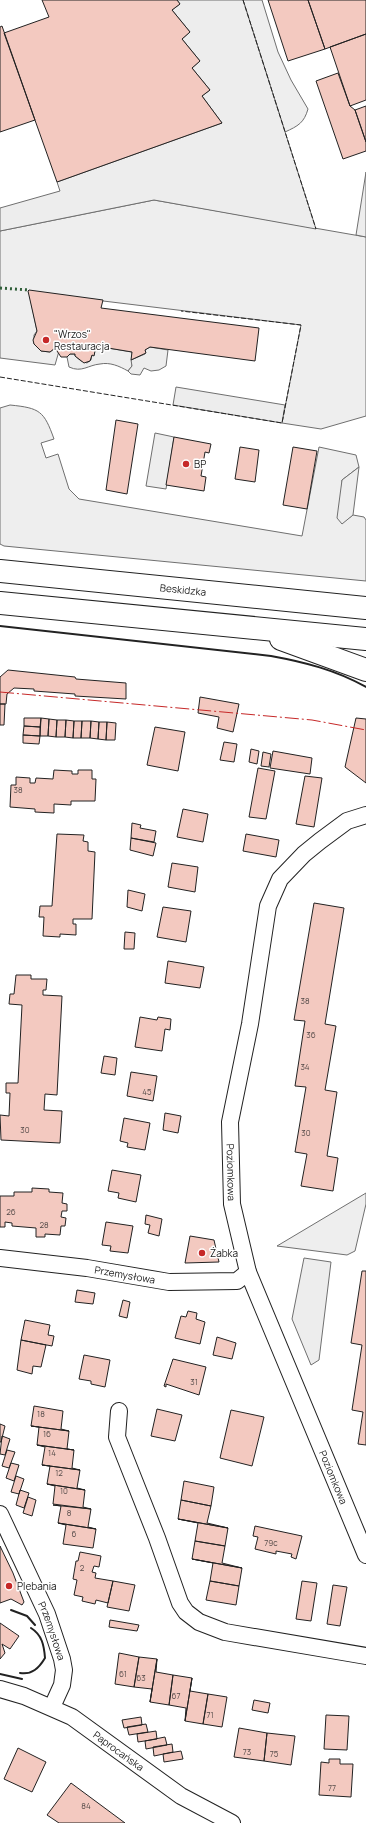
<svg xmlns="http://www.w3.org/2000/svg" width="366" height="1823" viewBox="0 0 366 1823" font-family="Manrope,sans-serif">
	<style>
		.green { fill: #eee; stroke: #6f6f6f }
		.parking { fill: #ededed; stroke: #6f6f6f }
		.building { fill: #f3c9c0; stroke: #222 }
		.lines { fill: none; stroke-linecap: round; stroke-linejoin: round }
		.street-casing { stroke: #222; stroke-width: 18 }
		.primary-casing { stroke: #222; stroke-width: 24 }
		.street { stroke: #fff; stroke-width: 16 }
		.primary { stroke: #fff; stroke-width: 22 }
		.hedge { stroke: #2f5e38; stroke-width: 3; stroke-dasharray: 2 3; stroke-linecap: butt }
		.fence { stroke: #222; stroke-width: 1; stroke-dasharray: 5 2; stroke-linecap: butt }
		.wall { stroke: #222; stroke-width: 2 }
		.power { stroke: #c62828; stroke-width: 1; stroke-dasharray: 14 3 2 3; stroke-linecap: butt }
		.poi-dot { fill: #c62828; stroke: #fff; stroke-width: 1.5 }
		.labels { text-anchor: middle; stroke-width: 3; stroke-linejoin: round; paint-order: stroke }
		.number-label { font-size: 8px; fill: #564c4a }
		.poi-label { font-size: 10px; fill: #222; stroke: #fff; text-anchor: start }
		.street-label { font-size: 10px; fill: #222; stroke: #fff }
	</style>
	<rect width="100%" height="100%" fill="#fff"/>
	<path class="green" d="M243,0H262L278,52L291,80L308,109C304,123 298,126 285,132Z
		M154,200L366,237V416L321,429L282,423L301,325L29,292L37,331L34,335V344L41,351L50,352L55,348L59,351L55,365L0,358V231Z
		M96,346L132,352V366L128,371C119,366 110,362 100,364C88,365 82,373 69,367L67,357L70,354H75V356L81,361L87,363L91,360L92,355H94Z
		M10,405C40,408 44,411 54,439L41,443L46,458L58,454L69,489L79,499L302,536L319,447L356,455L359,467L342,480V523L353,515L364,517L366,520V581L4,546L0,544V408Z
		M366,1193V1204L355,1251L347,1255L277,1246Z"/>
	<path class="parking" d="M177,0H243L316,229L154,200L0,231V208L60,191L57,182L222,123L202,96L210,90L192,68L200,61L182,39L190,32L172,10L180,4Z
		M366,172V237L356,235Z
		M150,347L168,350L166,366L159,370L151,371L144,368L140,375L131,374L128,371L132,366L131,360L145,354V350Z
		M176,387L285,405L282,423L173,405Z
		M155,433L174,437L166,489L146,486Z
		M359,467L353,515L342,524L337,518L342,480Z
		M304,1258L331,1262L319,1360L311,1365L292,1319Z"/>
	<path class="building" d="M42,0H177L180,4L172,10L190,32L182,39L200,61L192,68L210,90L202,96L222,123L57,182L4,33L49,17Z
		M268,0H308L325,49L288,61Z
		M308,0H366V34L325,49Z
		M2,26L35,120L0,132V27Z
		M366,34V100L350,106L330,47Z
		M338,73L350,106L355,110L366,142V151L343,159L316,81Z
		M366,106V142L355,110Z
		M29,290L103,300L101,308L259,328L255,361L150,347L145,350L146,353L131,360L132,352L96,346L94,356L92,355L90,361L84,363L75,356V354H70L67,357H61L55,348L50,352L41,351L34,344L33,340L37,331L28,291Z
		M116,420L138,424L127,494L106,490Z
		M174,437L211,444L209,453L205,452L201,476L206,477L204,491L166,485Z
		M240,447L259,450L255,482L235,479Z
		M293,447L317,451L307,509L283,505Z
		M8,670L75,677L76,679L126,683V699L75,696V694L34,691V689L14,688L7,694L6,704H0V677Z
		M200,697L239,704L233,732L217,728L219,717L198,713Z
		M0,704H5L4,725H0Z
		M24,718H41L40,727L24,726Z
		M41,718L49,719L48,736H40Z
		M356,718L366,719V783L345,767Z
		M49,719L57,720L56,737L48,736Z
		M57,720H66L65,737H56Z
		M66,720L74,721L73,738L65,737Z
		M74,721H82L81,738H73Z
		M82,721H91L90,738H81Z
		M91,721L99,722L98,739L90,738Z
		M99,722H107L106,740L98,739Z
		M107,722L116,723L115,740H106Z
		M24,726L40,727V736L23,735Z
		M155,727L185,732L178,771L147,765Z
		M23,735L40,736L39,744L23,743Z
		M224,742L237,744L234,762L220,760Z
		M251,749L259,751L257,764L249,762Z
		M273,751L312,758L310,774L270,768Z
		M263,752L271,754L269,767L261,766Z
		M258,768L275,771L266,819L249,817Z
		M54,770L72,771V774H78V770H92V779H96L95,801H71V805L54,804V813L35,812V809L10,807L11,785H16V777L30,778V783H35L36,778L53,779Z
		M305,776L322,778L314,827L296,824Z
		M183,809L208,814L203,842L177,837Z
		M132,823L141,825L140,828L156,831L154,842L131,838Z
		M57,834L84,835L83,841L88,842V851L95,852L92,919H73V924H76V935L60,934V937L43,936L44,917H39L40,906H52Z
		M246,834L279,840L276,857L243,851Z
		M131,838L156,843L153,856L130,850Z
		M172,863L198,867L195,892L168,887Z
		M128,890L145,894L142,911L127,907Z
		M314,903L344,908L325,1024L336,1026L325,1090L337,1092L327,1156L338,1158L333,1191L301,1186L307,1154L295,1152L306,1087L295,1086L305,1021L294,1020Z
		M163,907L191,911L186,942L157,937Z
		M125,932L135,933L134,949H124Z
		M168,961L204,967L200,988L165,983Z
		M16,975H31V979H47L46,990H43V995L62,996L57,1095L45,1094L44,1110L62,1111L60,1143L1,1140L0,1115L9,1116L10,1093H6V1083H18L22,1005L9,1004L10,994H14Z
		M140,1017L157,1020L158,1017L171,1019L170,1030L165,1029L162,1051L135,1047Z
		M104,1056L117,1058L115,1075L101,1073Z
		M131,1072L157,1076L153,1101L127,1096Z
		M165,1113L181,1116L178,1133L163,1130Z
		M124,1118L150,1123L145,1150L127,1147L128,1143L120,1141Z
		M112,1170L141,1175L136,1202L118,1198L119,1193L108,1191Z
		M32,1188L49,1189V1192L63,1193L62,1203L67,1204V1211H62L61,1217L66,1218L65,1226H61L60,1235L45,1234V1237H36V1228L12,1226V1223L5,1222V1227H0V1196H14V1192H32Z
		M146,1215L162,1219L159,1236L148,1233L150,1225L145,1224Z
		M106,1222L133,1226L128,1253L110,1251L111,1246L102,1245Z
		M190,1236L214,1240L219,1262L185,1263Z
		M362,1271H366V1445L358,1444L363,1412L352,1410L362,1345L351,1343Z
		M77,1290L95,1293L93,1304L75,1302Z
		M123,1300L130,1302L127,1318L119,1316Z
		M188,1311L197,1313L196,1319L205,1322L200,1344L175,1338L181,1316L186,1317Z
		M25,1320L50,1325L48,1335L54,1336L52,1346L21,1340Z
		M217,1337L236,1343L232,1359L213,1355Z
		M21,1340L46,1345L41,1367L33,1366L32,1374L17,1370Z
		M84,1355L110,1360L105,1387L91,1384V1381L79,1379Z
		M173,1359L206,1367L199,1395L166,1384V1387L164,1386Z
		M34,1406L63,1411L61,1429L69,1431L31,1426Z
		M157,1409L182,1415L175,1441L151,1436Z
		M231,1410L264,1417L252,1466L220,1458Z
		M0,1424L5,1426L1,1442H0Z
		M31,1426L69,1431L67,1449L74,1450L37,1445L39,1427Z
		M2,1436L10,1439L5,1455L0,1454Z
		M37,1445L74,1450L72,1468L80,1470L42,1465L45,1447Z
		M7,1450L15,1452L9,1468L2,1466Z
		M11,1463L19,1465L14,1481L6,1478Z
		M42,1465L80,1470L77,1488L85,1490L47,1484L50,1466Z
		M16,1476L24,1479L19,1494L11,1492Z
		M184,1481L214,1487L211,1506L181,1500Z
		M47,1484L85,1490L83,1507L91,1509L53,1504L55,1486Z
		M20,1490L29,1493L24,1508L16,1505Z
		M28,1497L36,1500L32,1516L23,1513Z
		M181,1500L211,1506L207,1523L228,1528L178,1519Z
		M53,1505L91,1509L88,1527L96,1529L58,1523L61,1506Z
		M178,1519L228,1528L225,1546L195,1541L198,1523Z
		M58,1523L96,1529L93,1548L63,1544L66,1525Z
		M255,1526L302,1536L296,1559L291,1557L292,1554L276,1551V1554L255,1549L258,1537L253,1536Z
		M195,1541L225,1546L222,1563L242,1568L192,1559Z
		M0,1546L13,1573L24,1602L22,1605L11,1599L0,1603Z
		M80,1552L101,1556L99,1567L94,1566L92,1572L96,1573L95,1578L113,1581L108,1603L96,1600L95,1604L82,1601L83,1597L74,1595L77,1580L73,1579L76,1561H78Z
		M192,1559L242,1568L239,1586L210,1581L213,1563Z
		M113,1581L135,1585L129,1611L107,1607Z
		M210,1581L239,1586L236,1605L206,1600Z
		M302,1581L317,1583L311,1621L296,1619Z
		M333,1585L347,1587L340,1626L327,1624Z
		M110,1620L139,1625L137,1631L109,1627Z
		M0,1623L19,1636L10,1649L2,1644L5,1653L0,1659Z
		M119,1653L139,1657L134,1687L115,1684Z
		M139,1657L157,1659L150,1702L152,1689L134,1687Z
		M157,1659L156,1672L173,1675L169,1705L150,1702Z
		M173,1675L192,1678L185,1721L186,1708L169,1705Z
		M192,1678L190,1691L208,1694L203,1724L185,1721Z
		M208,1694L227,1697L222,1727L203,1724Z
		M254,1700L270,1703L268,1713L252,1710Z
		M326,1715L349,1716L347,1750L324,1749Z
		M141,1717L142,1725L124,1728L122,1720Z
		M146,1724L148,1732L129,1735L127,1727Z
		M239,1728L267,1733L264,1761L234,1757Z
		M156,1731L157,1739L138,1742L137,1734Z
		M267,1733L295,1736L291,1765L264,1761Z
		M165,1737L167,1745L146,1749L145,1741Z
		M172,1744L173,1752L154,1756L153,1747Z
		M18,1748L46,1762L32,1792L4,1779Z
		M181,1751L183,1759L164,1762L163,1754Z
		M329,1759H340V1764H353L351,1797L319,1795L321,1762L329,1763Z
		M71,1783L125,1823H59L47,1815Z"/>
	<g class="lines">
		<g class="street-casing">
			<g id="street">
				<path id="s1" d="M366,815L347,821L320,841L304,854L280,879L268,906L250,1024L230,1122L232,1204L248,1272L366,1555"/>
				<path id="s2" d="M0,1258L87,1268L169,1282L237,1281L248,1272"/>
				<path d="M119,1411L117,1437L157,1538L180,1603L186,1612L199,1622L225,1632L366,1656"/>
				<path id="s3" d="M0,1514L47,1614L62,1659L64,1670L62,1685L52,1707"/>
				<path id="s4" d="M0,1689L24,1696L72,1717L181,1796L232,1823"/>
			</g>
		</g>
		<g class="primary-casing">
			<g id="primary">
				<path id="s5" d="M0,571L366,608"/>
				<path d="M0,603L366,639"/>
				<path d="M281,639L366,670"/>
			</g>
		</g>
		<use href="#street" class="street"/>
		<use href="#primary" class="primary"/>
		<path class="hedge" d="M0,288L29,290"/>
		<path class="fence" d="M243,0L316,229
			M0,377L282,423L301,325L181,311"/>
		<path class="wall" d="M0,626L271,656C304,662 336,670 366,687
			M11,1610L27,1616L35,1625
			M20,1673C32,1675 39,1668 45,1658C44,1645 42,1635 31,1628
			M0,1674L22,1679"/>
		<path class="power" d="M0,692L312,720L366,730"/>
	</g>
	<g class="poi-dot">
		<circle cx="46" cy="340" r="4"/>
		<circle cx="186" cy="464" r="4"/>
		<circle cx="202" cy="1253" r="4"/>
		<circle cx="9" cy="1586" r="4"/>
	</g>
	<g class="labels">
		<g class="number-label">
			<text x="18" y="793">38</text>
			<text x="305" y="1004">38</text>
			<text x="311" y="1038">36</text>
			<text x="305" y="1070">34</text>
			<text x="147" y="1095">45</text>
			<text x="25" y="1133">30</text>
			<text x="306" y="1136">30</text>
			<text x="11" y="1215">26</text>
			<text x="44" y="1228">28</text>
			<text x="194" y="1385">31</text>
			<text x="41" y="1417">18</text>
			<text x="47" y="1437">16</text>
			<text x="52" y="1456">14</text>
			<text x="59" y="1476">12</text>
			<text x="64" y="1494">10</text>
			<text x="69" y="1516">8</text>
			<text x="74" y="1537">6</text>
			<text x="271" y="1546">79c</text>
			<text x="82" y="1571">2</text>
			<text x="123" y="1677">61</text>
			<text x="141" y="1681">63</text>
			<text x="176" y="1699">67</text>
			<text x="210" y="1718">71</text>
			<text x="247" y="1755">73</text>
			<text x="274" y="1757">75</text>
			<text x="332" y="1791">77</text>
			<text x="86" y="1809">84</text>
		</g>
		<g class="poi-label">
			<text x="54" y="338">"Wrzos"<tspan x="54" dy="12">Restauracja</tspan></text>
			<text x="194" y="468">BP</text>
			<text x="210" y="1257">Żabka</text>
			<text x="17" y="1590">Plebania</text>
		</g>
		<g class="street-label">
			<text dy="4" stroke="none"><textPath href="#s5" startOffset="184">Beskidzka</textPath></text>
			<text dy="4" stroke="none"><textPath href="#s1" startOffset="408">Poziomkowa</textPath></text>
			<text dy="4" stroke="none"><textPath href="#s2" startOffset="126">Przemysłowa</textPath></text>
			<text dy="4" stroke="none"><textPath href="#s1" startOffset="732">Poziomkowa</textPath></text>
			<text dy="4" stroke="none"><textPath href="#s3" startOffset="128">Przemysłowa</textPath></text>
			<text dy="4" stroke="none"><textPath href="#s4" startOffset="135">Paprocańska</textPath></text>
		</g>
	</g>
</svg>
